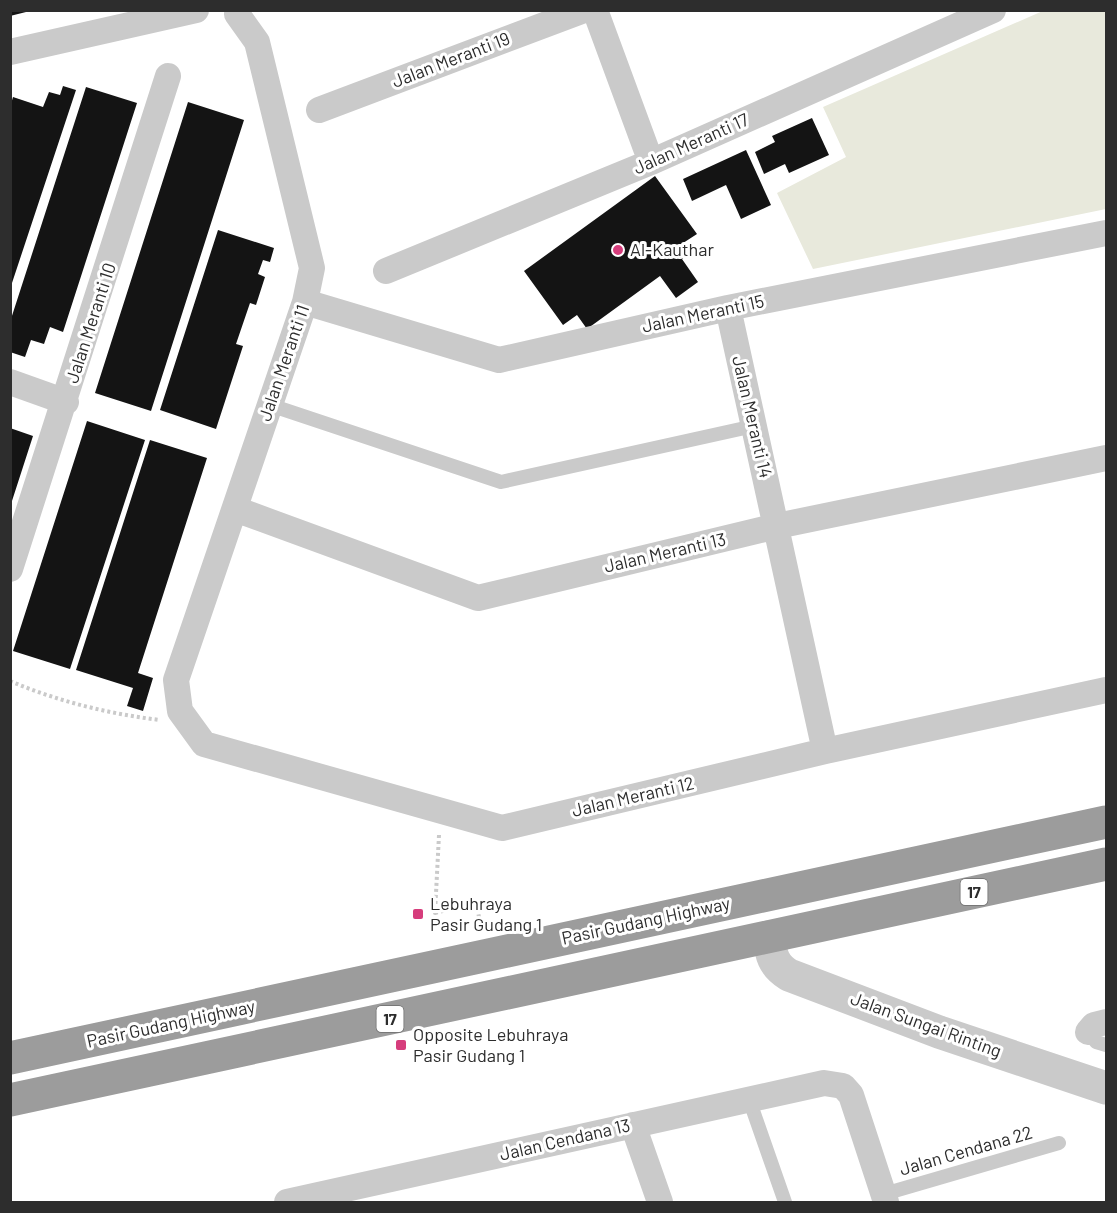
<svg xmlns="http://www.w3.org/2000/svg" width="1117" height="1213" viewBox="0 0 1117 1213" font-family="Barlow,sans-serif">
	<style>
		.green { fill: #e8e9dc }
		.building { fill: #141414 }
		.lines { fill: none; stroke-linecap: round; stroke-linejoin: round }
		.path { stroke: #cacaca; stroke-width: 4; stroke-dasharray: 3 3; stroke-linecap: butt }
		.service { stroke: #cacaca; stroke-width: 14 }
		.minor { stroke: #cacaca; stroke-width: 26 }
		.tertiary { stroke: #cacaca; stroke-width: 33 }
		.trunk { stroke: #9c9c9c; stroke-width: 33 }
		.poi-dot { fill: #d63d7c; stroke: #fff; stroke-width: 2 }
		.labels { text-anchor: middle; stroke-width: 6; stroke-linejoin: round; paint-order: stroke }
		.shield { fill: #fff; stroke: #6c6c6c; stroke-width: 1.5 }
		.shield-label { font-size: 16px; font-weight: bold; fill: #2d2d2d }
		.street-label { font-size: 18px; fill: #2d2d2d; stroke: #fff }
		.poi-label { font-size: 18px; fill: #2d2d2d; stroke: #fff; text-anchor: start }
	</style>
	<rect width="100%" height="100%" fill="#fff"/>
	<path class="green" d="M1045,10L1106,11V209L813,269L777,193L846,157L823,107Z"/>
	<path class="building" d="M10,10H30V11L10,16Z
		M63,86L76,90L10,289V107L13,97L43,107L49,92L60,95Z
		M86,87L137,103L63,332L50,327L44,344L31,340L25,357L10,352V322Z
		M188,102L244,120L151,411L95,393Z
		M812,118L829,155L789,173L785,164L764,174L755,152L775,142L772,136Z
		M746,150L771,205L741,219L726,185L692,201L683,179Z
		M655,176L697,234L680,245L687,255L682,259L698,282L676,298L660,276L587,329L577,315L563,325L524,271Z
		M218,230L274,248L270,262L263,260L258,274L265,277L256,305L250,303L236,344L243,346L216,429L160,410Z
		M87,421L145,440L70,669L13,651Z
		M10,428L33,436L11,504H10Z
		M150,440L207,458L138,673L153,678L143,711L127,706L133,688L76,670Z"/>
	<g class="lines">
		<path class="path" d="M10,681C57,701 109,714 160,720
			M439,835L435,913L476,903L482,931"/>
		<path class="service" d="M270,405L501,482L754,426
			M1088,1032L1096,1042L1106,1045
			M749,1099L785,1202
			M884,1194L1059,1143"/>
		<path class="minor" d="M595,10L651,162
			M237,14L257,42L312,268L305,302L176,680L180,711L204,744L502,828L825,751L1106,690
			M10,52L196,10
			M319,110L584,10
			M386,271L651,162L993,10
			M305,302L499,360L728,308L1106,233
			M728,308L825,751
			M10,382L66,402
			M235,509L478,598L777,526L1106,458
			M10,569L168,76
			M1088,1032L1094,1025L1106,1022
			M633,1125L660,1202
			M287,1202L824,1083L843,1086L851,1095L886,1202"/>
		<path class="tertiary" d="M769,937C771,955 773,965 789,975L939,1032L1106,1088"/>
		<path class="trunk" d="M10,1058L1106,822
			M10,1100L1106,864"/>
	</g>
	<g class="poi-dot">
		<circle cx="618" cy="250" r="6"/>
		<rect x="412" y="908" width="12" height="12" rx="3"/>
		<rect x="395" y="1039" width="12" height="12" rx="3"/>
	</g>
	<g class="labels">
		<g class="shield">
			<rect x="960.5" y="879" width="27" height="26" rx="4.5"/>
			<rect x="376.5" y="1006" width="27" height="26" rx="4.5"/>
		</g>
		<g class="shield-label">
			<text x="974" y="898">17</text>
			<text x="390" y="1025">17</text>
		</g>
		<g class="street-label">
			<text transform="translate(451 60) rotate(-21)" y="6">Jalan Meranti 19</text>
			<text transform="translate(691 144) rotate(-24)" y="6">Jalan Meranti 17</text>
			<text transform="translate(703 314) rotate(-12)" y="6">Jalan Meranti 15</text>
			<text transform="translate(91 323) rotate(-72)" y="6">Jalan Meranti 10</text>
			<text transform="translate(284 363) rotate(-71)" y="6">Jalan Meranti 11</text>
			<text transform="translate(752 417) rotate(77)" y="6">Jalan Meranti 14</text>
			<text transform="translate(665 553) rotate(-13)" y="6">Jalan Meranti 13</text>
			<text transform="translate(633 797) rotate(-13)" y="6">Jalan Meranti 12</text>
			<text transform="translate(646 921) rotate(-12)" y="6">Pasir Gudang Highway</text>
			<text transform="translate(171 1024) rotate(-12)" y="6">Pasir Gudang Highway</text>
			<text transform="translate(926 1025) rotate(20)" y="6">Jalan Sungai Rinting</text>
			<text transform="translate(565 1140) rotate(-13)" y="6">Jalan Cendana 13</text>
			<text transform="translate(966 1151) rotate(-16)" y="6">Jalan Cendana 22</text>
		</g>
		<g class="poi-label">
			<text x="630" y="256">Al-Kauthar</text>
			<text x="430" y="910">Lebuhraya<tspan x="430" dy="21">Pasir Gudang 1</tspan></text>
			<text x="413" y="1041">Opposite Lebuhraya<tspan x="413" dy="21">Pasir Gudang 1</tspan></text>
		</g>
	</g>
	<rect width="1117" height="1213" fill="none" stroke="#2d2d2d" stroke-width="24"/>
</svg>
